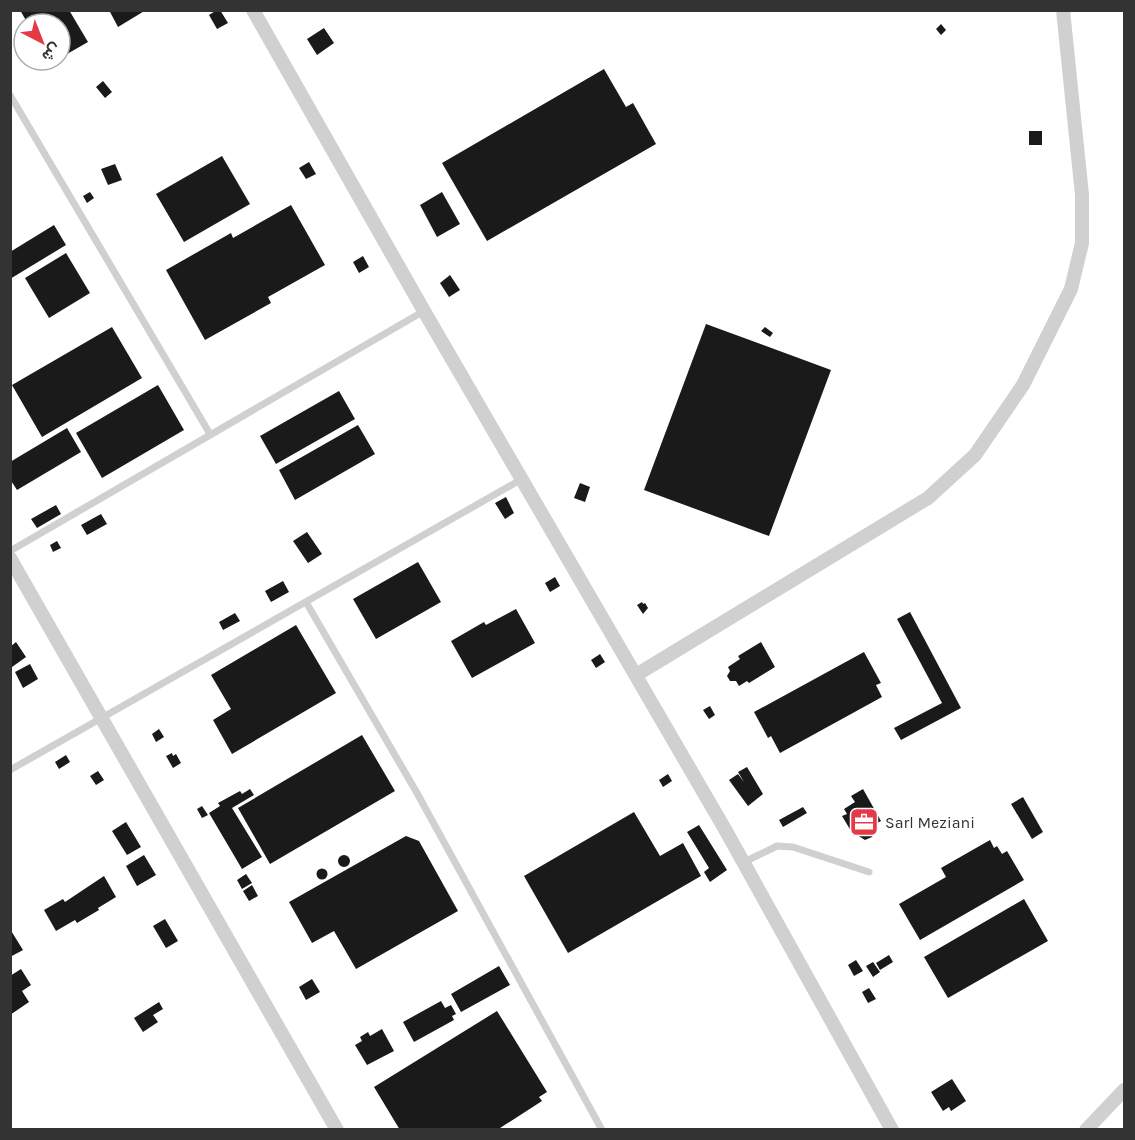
<svg xmlns="http://www.w3.org/2000/svg" width="1135" height="1140" viewBox="0 0 1135 1140" font-family="Karla,Vazirmatn,sans-serif">
	<style>
		.building { fill: #1a1a1a }
		.lines { fill: none; stroke-linecap: round; stroke-linejoin: round }
		.service { stroke: #d0d0d0; stroke-width: 7 }
		.minor { stroke: #d0d0d0; stroke-width: 14 }
		.labels { text-anchor: middle; stroke-width: 6; stroke-linejoin: round; paint-order: stroke }
		.poi-label { font-size: 16px; fill: #333; stroke: #fff; text-anchor: start }
	</style>
	<rect width="100%" height="100%" fill="#fff"/>
	<path class="building" d="M20,10H69L88,42L60,58V24H28Z
		M109,10H146L118,27Z
		M217,10H220L228,23L217,29L209,15Z
		M941,24L946,30L941,35L936,29Z
		M324,28L334,43L317,55L307,39Z
		M604,69L626,107L633,103L656,144L487,241L442,163Z
		M103,81L112,92L105,98L96,87Z
		M1029,131H1042V145H1029Z
		M222,156L250,204L184,242L156,194Z
		M309,162L316,174L306,179L299,168Z
		M115,164L122,180L108,185L101,169Z
		M90,192L94,198L87,203L83,196Z
		M442,192L460,224L437,237L420,205Z
		M291,205L325,265L268,297L271,303L205,340L166,270L231,233L233,238Z
		M54,225L66,245L10,279V252Z
		M66,253L90,293L49,318L25,278Z
		M363,256L369,267L359,273L353,262Z
		M450,275L460,290L449,297L440,283Z
		M706,324L831,370L769,536L644,490Z
		M112,327L142,378L42,437L12,385Z
		M765,327L773,333L770,337L761,331Z
		M158,385L184,430L102,478L76,433Z
		M339,391L355,419L276,464L260,436Z
		M358,425L375,454L295,500L279,470Z
		M67,428L81,452L17,490L10,479V462Z
		M580,483L590,487L585,502L574,498Z
		M506,497L514,513L505,519L495,503Z
		M56,505L61,514L37,528L31,519Z
		M101,514L107,524L87,535L81,525Z
		M307,532L322,554L308,563L293,541Z
		M57,541L61,548L53,552L50,545Z
		M418,562L441,602L376,639L353,599Z
		M555,577L560,586L550,592L545,583Z
		M283,581L289,592L271,602L265,591Z
		M642,602L643,604L645,603L648,608L643,614L637,605Z
		M516,609L535,643L472,678L451,641L484,622L486,625Z
		M910,612L961,708L901,740L894,728L942,703L897,619Z
		M235,613L240,621L223,630L219,622Z
		M296,625L336,693L232,754L213,720L231,709L211,675Z
		M16,642L26,657L12,667L10,647Z
		M761,642L775,667L749,683L747,681L739,686L736,681H730L727,676L730,671L728,667L740,659L738,656Z
		M864,652L881,683L876,685L882,697L780,753L771,736L768,738L754,712Z
		M600,654L605,662L596,668L591,660Z
		M30,664L38,679L23,688L15,672Z
		M710,706L715,715L709,719L703,710Z
		M159,729L164,737L156,742L152,734Z
		M362,735L395,791L270,864L238,808Z
		M172,753L173,756L176,754L181,763L173,768L166,756Z
		M66,755L70,762L59,769L55,762Z
		M747,767L763,794L748,806L729,780L738,774L744,782L738,772Z
		M98,771L104,780L96,785L90,776Z
		M668,774L672,781L663,787L659,780Z
		M250,789L254,795L232,808L262,857L242,869L209,813L220,806L218,803L240,791L242,794Z
		M863,789L881,821L874,825L875,830L872,837L865,840L857,835L854,836L842,816L847,814L844,809L855,802L851,796Z
		M1023,797L1043,832L1032,839L1011,804Z
		M202,806L208,815L202,818L197,809Z
		M803,807L807,813L783,827L779,820Z
		M634,812L660,856L683,843L701,876L568,953L524,876Z
		M126,822L141,847L127,855L112,831Z
		M699,825L727,870L710,882L704,872L709,868L687,832Z
		M406,836L419,841L458,911L356,969L334,931L312,943L289,902Z
		M990,840L994,848L997,846L1002,854L1007,851L1024,880L920,940L899,904L946,877L941,868Z
		M338 861a6 6 0 1 1 12 0a6 6 0 1 1-12 0Z
		M144,855L156,875L137,886L126,866Z
		M316.5 874a5.5 5.5 0 1 1 11 0a5.5 5.5 0 1 1-11 0Z
		M246,874L252,883L242,889L237,880Z
		M104,876L116,897L98,908L99,910L77,923L75,920L56,931L44,910L63,899L65,902Z
		M252,885L258,896L249,901L243,891Z
		M1024,899L1048,941L948,998L924,957Z
		M165,919L178,941L166,948L153,926Z
		M10,929L23,950L10,957Z
		M889,955L893,962L880,970L876,963Z
		M856,960L863,971L854,976L848,965Z
		M873,962L880,972L873,977L866,966Z
		M499,966L510,985L461,1012L451,994Z
		M21,969L31,985L22,991L29,1002L10,1015V976Z
		M312,979L320,992L306,1000L299,987Z
		M869,988L876,999L868,1003L862,992Z
		M441,1001L445,1008L451,1005L456,1014L452,1016L454,1020L414,1042L403,1022Z
		M159,1002L163,1009L153,1015L158,1022L143,1032L134,1018Z
		M497,1011L547,1092L539,1097L542,1101L497,1130H400L374,1087Z
		M382,1029L394,1051L367,1065L355,1045L362,1041L360,1037L368,1032L370,1036Z
		M952,1079L966,1101L951,1111L949,1107L943,1111L931,1092Z"/>
	<g class="lines">
		<path class="service" d="M10,95L210,434
			M10,551L424,311
			M306,602L417,793L602,1130
			M10,770L522,479
			M744,862L777,846L793,847L869,872"/>
		<path class="minor" d="M253,10L424,311L726,831L892,1130
			M10,558L337,1130
			M636,675L928,498L975,455L1023,385L1071,289L1082,243V195L1063,10
			M1086,1130L1124,1090"/>
	</g>
	<defs>
		<g id="office-square" transform="scale(1.5)"><rect x="-9" y="-9" width="18" height="18" rx="4" fill="#e63946" stroke="#fff"/><path d="M-6-3h4V-5.5h4V-3h4V5H-6ZM-1-4.5V-3h2v-1.5ZM-6 0V1H6V0Z" fill="#fff"/></g>
	</defs>
	<g fill-rule="evenodd">
		<use href="#office-square" x="864" y="822"/>
	</g>
	<g class="labels">
		<g class="poi-label">
			<text x="885" y="828">Sarl Meziani</text>
		</g>
	</g>
	<rect width="1135" height="1140" fill="none" stroke="#333333" stroke-width="24"/>
	<g transform="translate(42 42) rotate(138)"><circle r="28" fill="#ffffff" stroke="#adadad" stroke-width="1.5"/>
	<path d="M0-4.5L10 22L0 15L-10 22Z" fill="#e63946"/>
	<text y="-9" font-size="16" font-weight="bold" text-anchor="middle" fill="#333333">ش</text>
	</g>
</svg>
